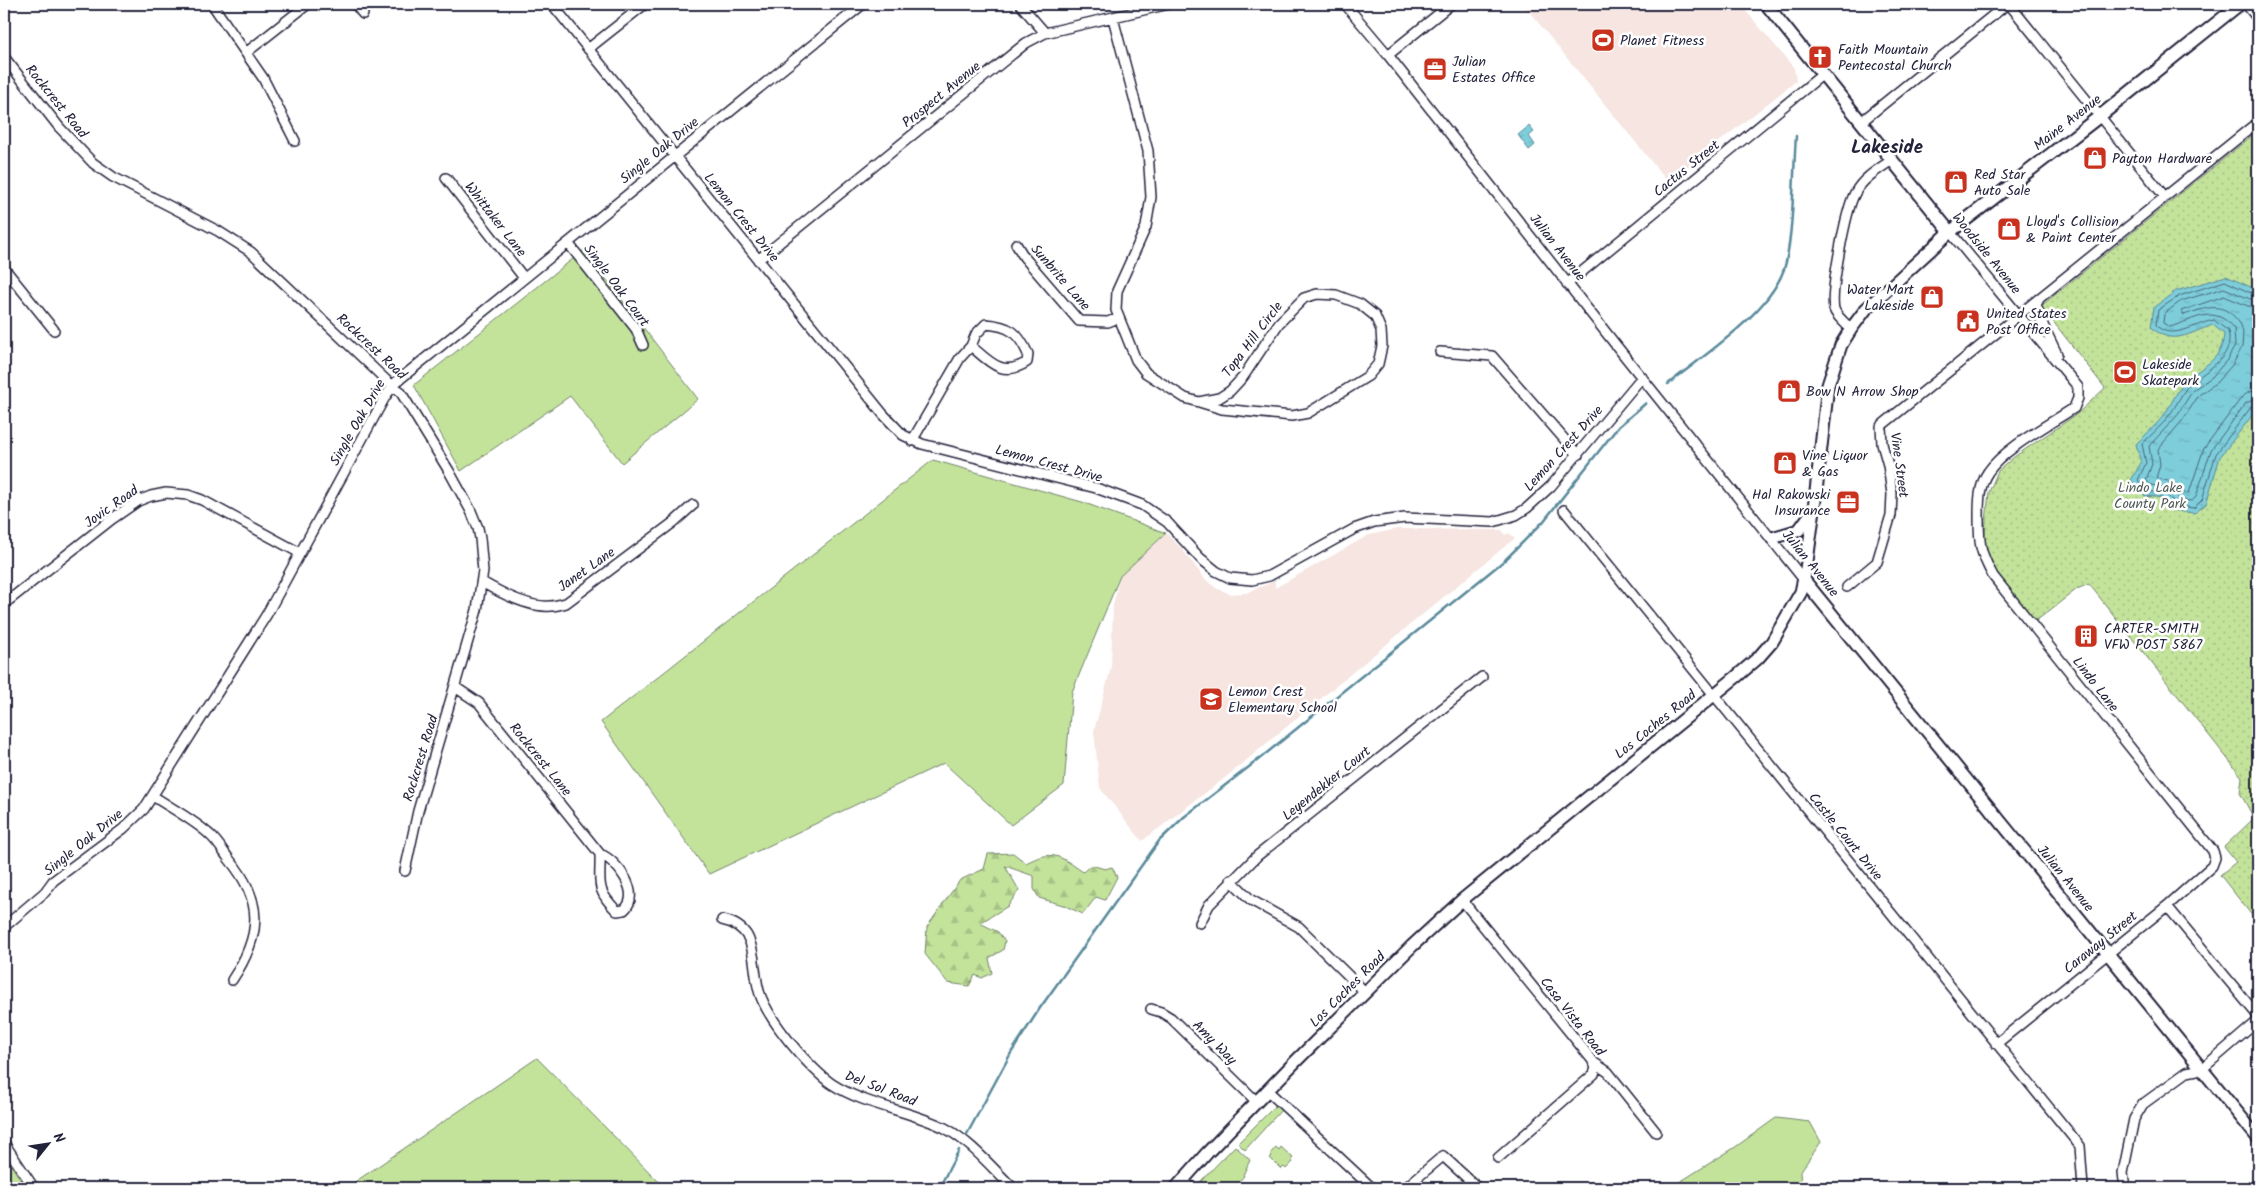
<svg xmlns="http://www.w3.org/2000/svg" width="2262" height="1192" viewBox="0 0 2262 1192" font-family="Kalam,sans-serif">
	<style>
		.built { fill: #f6e5e1 }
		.green { fill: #c3e39b; stroke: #72826b }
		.forest { fill: url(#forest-firs); stroke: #72826b }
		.park { fill: url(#park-dots); stroke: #72826b }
		.water { fill: url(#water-ripples); stroke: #59899a }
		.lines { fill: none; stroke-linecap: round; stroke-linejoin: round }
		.shore { stroke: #47667b; stroke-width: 1 }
		.stream { stroke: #59899a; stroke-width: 2.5 }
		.minor-casing { stroke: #22223b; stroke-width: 12 }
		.major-casing { stroke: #22223b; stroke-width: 15 }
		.minor { stroke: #fff; stroke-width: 9 }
		.major { stroke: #fff; stroke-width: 11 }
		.labels { text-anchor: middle; stroke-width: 5; stroke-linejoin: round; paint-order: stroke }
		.poi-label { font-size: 14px; fill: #22223b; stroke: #fff; text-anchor: start }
		.street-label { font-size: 14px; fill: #22223b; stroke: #fff }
		.park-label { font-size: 14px; fill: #525c58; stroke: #fff }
		.district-label { font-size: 19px; font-weight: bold; fill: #22223b; stroke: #fff }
	</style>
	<defs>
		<pattern id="forest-firs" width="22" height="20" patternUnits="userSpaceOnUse" patternTransform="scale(1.25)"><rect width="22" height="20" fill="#c3e39b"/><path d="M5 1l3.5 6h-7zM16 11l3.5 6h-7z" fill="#a7c286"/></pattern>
		<pattern id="park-dots" width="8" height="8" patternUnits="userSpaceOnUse" patternTransform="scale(1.25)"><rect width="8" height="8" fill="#c3e39b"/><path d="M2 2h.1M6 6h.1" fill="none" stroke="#a7c286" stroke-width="1.8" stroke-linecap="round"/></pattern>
		<pattern id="water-ripples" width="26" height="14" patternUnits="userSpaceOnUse" patternTransform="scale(1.25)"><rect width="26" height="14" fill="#7ecdda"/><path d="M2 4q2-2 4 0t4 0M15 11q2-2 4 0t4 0" fill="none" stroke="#6db0bc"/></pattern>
	</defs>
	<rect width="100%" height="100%" fill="#fff"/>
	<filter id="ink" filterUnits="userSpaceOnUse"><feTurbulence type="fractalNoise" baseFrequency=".02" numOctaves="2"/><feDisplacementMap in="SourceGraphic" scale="10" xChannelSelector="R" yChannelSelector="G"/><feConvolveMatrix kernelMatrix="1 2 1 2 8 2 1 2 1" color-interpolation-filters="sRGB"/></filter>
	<g filter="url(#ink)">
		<path class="built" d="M1523,4H1740L1794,68L1796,81L1668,182Z
			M1398,529L1502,530L1505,535L1509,533L1515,538L1226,777L1142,841L1100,788L1094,731L1111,668L1113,606L1120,576L1166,533L1181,548L1205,579L1216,588L1230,594L1246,593L1275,581V588L1369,535Z"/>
		<path class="green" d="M584,250L698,399L622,463L570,396L461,471L414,385Z
			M933,460L1082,502L1166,533L1120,576L1072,692L1064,785L1011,825L944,763L709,874L601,722Z
			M537,1058L665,1188H346Z
			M1278,1103L1283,1108L1245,1150L1238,1143Z
			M1776,1118L1810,1122L1821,1142L1800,1172L1801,1188H1670L1734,1148Z
			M1235,1146L1250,1160L1243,1175L1244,1176L1233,1188H1200L1197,1185Z
			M1276,1147L1279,1150L1281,1147L1293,1158L1291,1160L1293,1162L1286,1169L1284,1167L1281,1169L1270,1158L1272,1156L1270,1154Z
			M4,1154L26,1188H4Z"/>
		<path class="forest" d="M1013,853L1026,863C1053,849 1060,856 1083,872L1091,865L1105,869L1112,867L1117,877L1105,900L1096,897L1083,914L1063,905L1039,898L1034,889V876L1005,866L1019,890L1008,906L980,923L998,932L1005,941L1003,950L989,958L992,973L982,978L975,975L969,986L948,983L925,954L927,927L960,880L984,869L988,854Z"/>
		<path class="park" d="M2258,131V923L2220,875L2236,862L2224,847L2254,818L2240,793L2242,777L2089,584L2077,589L2036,621L1999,576L1989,559L1984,541L1989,492L1998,471L2014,457L2077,414L2105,388L2041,306Z"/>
		<path class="water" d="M1529,126L1534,132L1529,136L1535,145L1529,150L1518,135Z
			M2226,276L2253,288H2258V408L2220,457L2206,504L2195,513L2176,511L2164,498L2145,496L2131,480L2141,463L2136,444C2147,433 2160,422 2168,409C2173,400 2177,391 2184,383C2199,366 2222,363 2224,334L2213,325C2189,333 2172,347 2151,327L2154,307L2176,291Z"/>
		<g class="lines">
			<path class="shore" d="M2258,293H2251L2225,281L2179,296L2158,310L2156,325C2171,342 2196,323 2214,320L2228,331C2236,359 2201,372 2187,387C2181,395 2177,404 2171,413C2163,425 2152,434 2142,444L2146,463L2138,480L2147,491L2166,494L2178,506L2194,508L2202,500L2216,454L2251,407L2258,404
				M2258,299H2250L2224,288L2181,301L2164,314L2163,323L2170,327C2194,320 2215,303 2234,329L2235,346L2227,360L2212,377L2193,390L2176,417L2149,446L2152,464L2146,480L2151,485L2170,489L2181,500L2192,501L2196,497L2211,450L2246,403L2258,398
				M2258,307L2248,306L2224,296L2181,311L2184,315C2208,307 2224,300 2241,325L2243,333L2242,347L2233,364L2217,382L2199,395L2182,421L2158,449L2160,465L2156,478L2172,482L2184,493H2189L2204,448L2242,397L2249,392L2258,390"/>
			<path class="stream" d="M1668,384C1704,355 1776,309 1786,262C1794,224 1793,176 1796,136
				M966,1136L1011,1053L1040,1008L1159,841L1184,817L1258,760L1505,560L1543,522L1618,427L1646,403
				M939,1188L959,1150"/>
			<g class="minor-casing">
				<path id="minor" d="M212,4L263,78L295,141
					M355,4L363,14
					M552,4L883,414L903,435L922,444L1096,488L1142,505L1167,522L1200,558L1216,571L1230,578L1252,580L1269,576L1354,529L1374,522L1405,518L1493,522L1516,515L1527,508L1551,486L1642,377
					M1020,4L1045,33
					M1345,4L1388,55L1615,344L1804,580
					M2009,4L2165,197
					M2246,4L2258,19
					M1113,18L1148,151L1151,197L1146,227L1117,291L1116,310L1136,360L1146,373L1185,398L1199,402L1222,409L1292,416L1308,413L1368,376L1378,364L1382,346L1381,330L1375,316L1360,304L1336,295L1317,294L1304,298L1279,323L1243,377L1230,391L1219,398L1199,402
					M588,49L645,4
					M247,52L308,4
					M1388,55L1451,4
					M4,57L59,127L93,163L113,177L218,231L251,252L387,381L400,391L449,471L471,511L478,528L480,538L483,571L477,610L418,811L405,871
					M1861,122L2007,4
					M446,178L524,278
					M1950,232L2078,387V398L2074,408C2050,424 2003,449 1988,472C1979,485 1979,502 1979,517C1979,544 1980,552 1993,576L2213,851L2215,858L2212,866L2167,906L1996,1044
					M568,243L636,329L643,345
					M1016,244L1024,257L1079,321L1108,322L1118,318
					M758,260L1026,43L1045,33L1169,4
					M4,268L54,330
					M1567,284L1823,74
					M2039,299L2036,305L2042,323L2057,354
					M1851,329C1846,324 1836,316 1834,309C1830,292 1846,209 1855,193C1863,178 1879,169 1892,160
					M1440,352L1492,356L1578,455
					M912,441L960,358L971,346L976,334L986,324C1010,326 1018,332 1028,354L1027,362C1002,378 990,362 971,346
					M1564,510L2080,1146L2083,1188
					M482,582C499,592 529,608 550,606C556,606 561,604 566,603L674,522L693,505
					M1847,587L1877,562L1891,515L1892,494L1888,465L1882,444L1881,426L2258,122
					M4,604L112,519L138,501L151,496L166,493L188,495L202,500L300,553
					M455,687L479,703L600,854C601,883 594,888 617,911L624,910C642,894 618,861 600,854
					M153,796C171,808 194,820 210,835C217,841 223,851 229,859C264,901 262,935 232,980
					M1231,880L1251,900L1299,927L1365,992
					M1462,900L1593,1061L1596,1068L1594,1074L1498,1158
					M2167,906L2258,1016
					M722,920C763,928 749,967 761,997C769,1017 785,1037 799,1053C809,1064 820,1076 832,1084C866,1106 909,1110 945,1128C971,1142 992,1168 1013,1188
					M1200,923L1209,905L1257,856L1482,677
					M4,927L45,892L53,881L123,829L144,809L267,614L385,397L395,383L863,4
					M1151,1009L1161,1012L1171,1018L1257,1102
					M1593,1062L1608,1072L1656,1132
					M1268,1091L1372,1188
					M4,1143L34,1188
					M1184,1181L1191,1188
					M1405,1188L1443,1156L1478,1188
					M2125,1188L2123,1173L2134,1119L2143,1104L2187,1072L2202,1069L2258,1021"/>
			</g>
			<g class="major-casing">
				<path id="major" d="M1766,4L1950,232
					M1772,538L1799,530L1813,511
					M1804,580L2258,1138
					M1176,1188L1207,1153L1296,1061L1412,946L1462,900L1736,677L1758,658L1772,642L1801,592L1806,569L1814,509L1828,385L1841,345L1851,329L1866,309L1950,232L2100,116L2240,4"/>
			</g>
			<use href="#minor" class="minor"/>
			<use href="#major" class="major"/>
		</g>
	</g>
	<defs>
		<g id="stadium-square" transform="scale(1.25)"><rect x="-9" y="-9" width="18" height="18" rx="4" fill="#c8321e" stroke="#fff"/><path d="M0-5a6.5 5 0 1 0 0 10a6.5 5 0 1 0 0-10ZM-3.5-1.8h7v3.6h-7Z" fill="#fff"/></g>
		<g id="church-square" transform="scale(1.25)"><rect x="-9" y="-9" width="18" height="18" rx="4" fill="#c8321e" stroke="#fff"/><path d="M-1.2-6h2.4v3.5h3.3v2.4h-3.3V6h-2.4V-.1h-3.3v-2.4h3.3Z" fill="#fff"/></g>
		<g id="office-square" transform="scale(1.25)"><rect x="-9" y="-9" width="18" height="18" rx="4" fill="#c8321e" stroke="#fff"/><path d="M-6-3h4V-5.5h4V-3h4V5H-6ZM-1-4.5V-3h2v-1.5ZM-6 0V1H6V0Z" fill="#fff"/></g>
		<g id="shop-square" transform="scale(1.25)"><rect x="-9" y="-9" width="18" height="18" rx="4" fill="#c8321e" stroke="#fff"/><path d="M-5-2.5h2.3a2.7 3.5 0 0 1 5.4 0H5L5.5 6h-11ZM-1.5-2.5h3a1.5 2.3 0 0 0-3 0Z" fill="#fff"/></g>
		<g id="civic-square" transform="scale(1.25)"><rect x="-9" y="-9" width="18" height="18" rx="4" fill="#c8321e" stroke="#fff"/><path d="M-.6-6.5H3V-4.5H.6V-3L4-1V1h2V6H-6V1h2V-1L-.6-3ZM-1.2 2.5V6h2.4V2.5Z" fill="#fff"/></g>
		<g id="building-square" transform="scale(1.25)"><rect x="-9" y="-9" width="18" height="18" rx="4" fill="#c8321e" stroke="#fff"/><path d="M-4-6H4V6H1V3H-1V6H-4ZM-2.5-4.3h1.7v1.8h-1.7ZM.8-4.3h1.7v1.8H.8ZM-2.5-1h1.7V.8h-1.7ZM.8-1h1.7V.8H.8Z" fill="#fff"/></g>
		<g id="school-square" transform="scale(1.25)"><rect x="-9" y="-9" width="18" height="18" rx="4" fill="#c8321e" stroke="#fff"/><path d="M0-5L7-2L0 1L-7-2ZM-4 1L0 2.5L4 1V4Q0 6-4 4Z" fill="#fff"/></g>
	</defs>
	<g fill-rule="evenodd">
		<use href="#stadium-square" x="1603" y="40"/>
		<use href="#church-square" x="1820" y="57"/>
		<use href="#office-square" x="1435" y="69"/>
		<use href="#shop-square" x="2095" y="158"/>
		<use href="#shop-square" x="1956" y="182"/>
		<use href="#shop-square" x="2009" y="229"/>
		<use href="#shop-square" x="1932" y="297"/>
		<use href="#civic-square" x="1968" y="321"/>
		<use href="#stadium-square" x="2125" y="372"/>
		<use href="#shop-square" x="1789" y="391"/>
		<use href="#shop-square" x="1785" y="463"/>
		<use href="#office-square" x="1848" y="502"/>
		<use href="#building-square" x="2086" y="636"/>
		<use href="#school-square" x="1211" y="699"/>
	</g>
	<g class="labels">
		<g class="poi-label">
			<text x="1620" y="45">Planet Fitness</text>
			<text x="1838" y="54">Faith Mountain<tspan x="1838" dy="16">Pentecostal Church</tspan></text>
			<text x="1452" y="66">Julian<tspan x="1452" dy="16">Estates Office</tspan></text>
			<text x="2112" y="163">Payton Hardware</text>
			<text x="1974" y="179">Red Star<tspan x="1974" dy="16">Auto Sale</tspan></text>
			<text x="2026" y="226">Lloyd's Collision<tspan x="2026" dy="16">&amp; Paint Center</tspan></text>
			<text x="1914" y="294" text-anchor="end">Water Mart<tspan x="1914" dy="16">Lakeside</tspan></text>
			<text x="1986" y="318">United States<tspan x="1986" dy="16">Post Office</tspan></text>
			<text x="2142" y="369">Lakeside<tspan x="2142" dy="16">Skatepark</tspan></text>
			<text x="1806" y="396">Bow N Arrow Shop</text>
			<text x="1802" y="460">Vine Liquor<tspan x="1802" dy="16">&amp; Gas</tspan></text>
			<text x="1830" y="499" text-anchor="end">Hal Rakowski<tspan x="1830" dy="16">Insurance</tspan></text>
			<text x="2104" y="633">CARTER-SMITH<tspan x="2104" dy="16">VFW POST 5867</tspan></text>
			<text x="1228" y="696">Lemon Crest<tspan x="1228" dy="16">Elementary School</tspan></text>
		</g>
		<g class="street-label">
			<text transform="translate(941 94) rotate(-39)" y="5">Prospect Avenue</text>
			<text transform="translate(57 101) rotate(51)" y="5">Rockcrest Road</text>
			<text transform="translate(2067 122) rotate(-38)" y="5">Maine Avenue</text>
			<text transform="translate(659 150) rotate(-39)" y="5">Single Oak Drive</text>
			<text transform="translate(1686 168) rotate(-39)" y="5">Cactus Street</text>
			<text transform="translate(742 217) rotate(51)" y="5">Lemon Crest Drive</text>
			<text transform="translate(496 219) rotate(52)" y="5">Whittaker Lane</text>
			<text transform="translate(1558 247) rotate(52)" y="5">Julian Avenue</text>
			<text transform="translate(1987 253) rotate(51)" y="5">Woodside Avenue</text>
			<text transform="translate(1061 277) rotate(49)" y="5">Sunbrite Lane</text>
			<text transform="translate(617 285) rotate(53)" y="5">Single Oak Court</text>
			<text transform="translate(1252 339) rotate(-53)" y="5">Topa Hill Circle</text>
			<text transform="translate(372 346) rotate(43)" y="5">Rockcrest Road</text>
			<text transform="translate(357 422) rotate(-60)" y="5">Single Oak Drive</text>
			<text transform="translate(1563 448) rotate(-48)" y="5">Lemon Crest Drive</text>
			<text transform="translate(1049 463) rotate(15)" y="5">Lemon Crest Drive</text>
			<text transform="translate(1900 465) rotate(82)" y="5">Vine Street</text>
			<text transform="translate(111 506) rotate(-35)" y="5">Jovic Road</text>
			<text transform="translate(1811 563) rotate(51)" y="5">Julian Avenue</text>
			<text transform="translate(586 569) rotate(-35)" y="5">Janet Lane</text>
			<text transform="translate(2096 684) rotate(52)" y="5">Lindo Lane</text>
			<text transform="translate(1655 724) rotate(-39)" y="5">Los Coches Road</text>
			<text transform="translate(420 758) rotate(-73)" y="5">Rockcrest Road</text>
			<text transform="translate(541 759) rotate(51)" y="5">Rockcrest Lane</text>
			<text transform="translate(1326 783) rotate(-39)" y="5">Leyendekker Court</text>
			<text transform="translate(1846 836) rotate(51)" y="5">Castle Court Drive</text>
			<text transform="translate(83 842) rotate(-39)" y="5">Single Oak Drive</text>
			<text transform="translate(2066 878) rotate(51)" y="5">Julian Avenue</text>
			<text transform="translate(2100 942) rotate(-39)" y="5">Caraway Street</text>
			<text transform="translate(1347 989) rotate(-45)" y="5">Los Coches Road</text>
			<text transform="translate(1573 1016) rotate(52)" y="5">Casa Vista Road</text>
			<text transform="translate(1215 1042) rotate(45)" y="5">Amy Way</text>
			<text transform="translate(881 1088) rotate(21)" y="5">Del Sol Road</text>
		</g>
		<g class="park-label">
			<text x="2150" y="492">Lindo Lake<tspan x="2150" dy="16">County Park</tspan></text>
		</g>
		<g class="district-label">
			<text x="1887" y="153">Lakeside</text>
		</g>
	</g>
	<rect width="2262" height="1192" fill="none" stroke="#fff" stroke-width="20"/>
	<rect x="10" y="10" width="2242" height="1172" fill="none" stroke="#22223b" stroke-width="2" filter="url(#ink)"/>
	<g transform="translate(48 1144) rotate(60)" stroke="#ffffff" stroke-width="4" paint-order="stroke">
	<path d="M0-4L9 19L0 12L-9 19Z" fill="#22223b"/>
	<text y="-8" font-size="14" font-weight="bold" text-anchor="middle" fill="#22223b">N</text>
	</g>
</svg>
